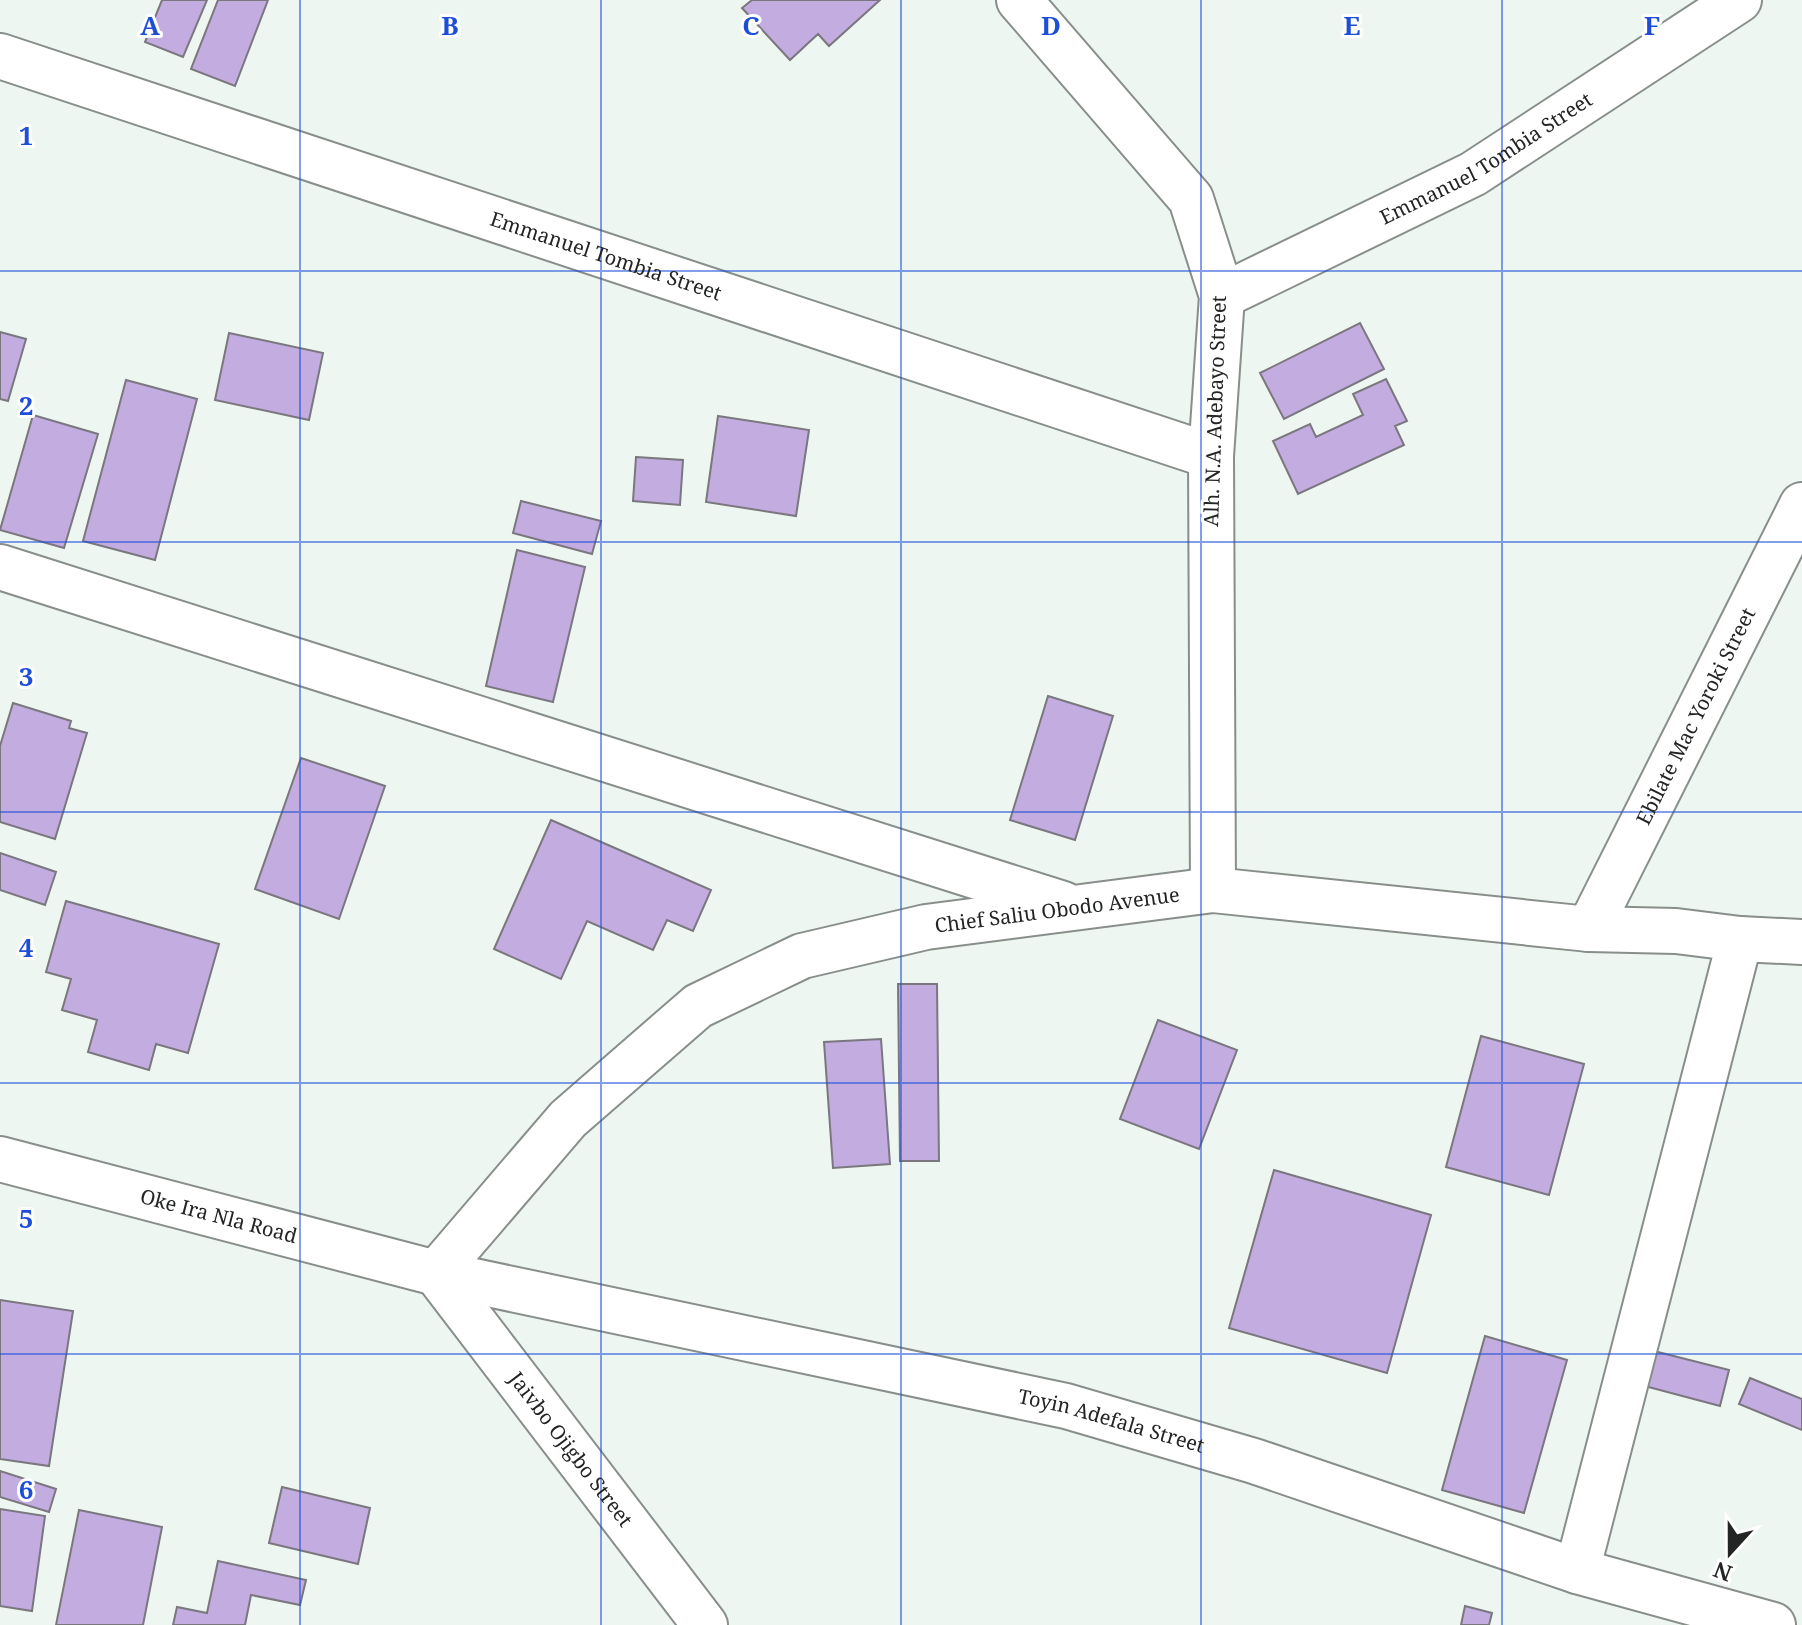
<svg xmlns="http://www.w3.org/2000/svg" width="1802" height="1625" viewBox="0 0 1802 1625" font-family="'Noto Serif',serif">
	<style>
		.building { fill: #c2ace0; stroke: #7a777e; stroke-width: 2 }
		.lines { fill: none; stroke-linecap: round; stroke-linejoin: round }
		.minor-casing { stroke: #888f8b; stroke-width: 48 }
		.minor { stroke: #fff; stroke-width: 44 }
		.grid { fill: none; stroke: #1d4ed8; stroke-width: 2; stroke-opacity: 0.55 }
		.labels { text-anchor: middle; stroke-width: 6; stroke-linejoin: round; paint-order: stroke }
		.street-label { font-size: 20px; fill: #222523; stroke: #fff }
		.grid-label { font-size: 26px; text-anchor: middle; font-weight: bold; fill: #1d4ed8; stroke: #fff; stroke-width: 6; stroke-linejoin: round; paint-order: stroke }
	</style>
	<rect width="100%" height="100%" fill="#eef6f1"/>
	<path class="building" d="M162,0H207L183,57L145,42Z
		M218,0H268L235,86L191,69Z
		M752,0H880L829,46L818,34L790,60L742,8Z
		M1360,323L1384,369L1284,419L1260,373Z
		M0,332L26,339L8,401L0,399Z
		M229,333L323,353L309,420L215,400Z
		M1386,379L1407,421L1395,426L1404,445L1298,494L1273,441L1310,424L1316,437L1363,415L1353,394Z
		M126,380L197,399L155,560L83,541Z
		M33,415L98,434L64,548L0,530Z
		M718,416L809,430L796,516L706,502Z
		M636,457L683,460L680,505L633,501Z
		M521,501L601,521L592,554L513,533Z
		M517,550L585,567L553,702L486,686Z
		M1048,696L1113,716L1075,840L1010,820Z
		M13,703L71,721L69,728L87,733L55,839L0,822V746Z
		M301,758L385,786L339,919L255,889Z
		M551,820L711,890L693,931L667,920L653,950L587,921L561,979L494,949Z
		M0,853L56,872L45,905L0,890Z
		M66,901L219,944L188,1053L156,1044L149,1070L88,1052L97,1020L62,1010L71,979L46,972Z
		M898,984H937L939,1161H900Z
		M1158,1020L1237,1050L1199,1149L1120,1119Z
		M1481,1036L1584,1064L1549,1195L1446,1167Z
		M881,1039L890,1164L833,1168L824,1042Z
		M1274,1170L1431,1215L1387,1373L1229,1328Z
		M0,1300L73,1311L49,1466L0,1459Z
		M1485,1336L1567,1360L1524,1513L1442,1490Z
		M1650,1350L1729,1370L1720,1406L1641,1385Z
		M1750,1378L1802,1399V1430L1739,1404Z
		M0,1471L56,1489L49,1512L0,1497Z
		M282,1487L370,1508L358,1564L269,1543Z
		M0,1509L45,1516L32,1611L0,1606Z
		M79,1510L162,1527L143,1625H56Z
		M218,1561L306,1580L300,1605L251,1595L245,1625H173L177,1607L207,1613Z
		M1465,1606L1492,1613L1489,1625H1461Z"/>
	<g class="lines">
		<g class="minor-casing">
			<g id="minor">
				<path d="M1019,0L1191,199L1222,296L1211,456L1213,890"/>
				<path id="s1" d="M0,56L1211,456"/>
				<path id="s2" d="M1222,296L1473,174L1739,0"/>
				<path d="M0,567L1063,904"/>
				<path id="s3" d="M1589,929L1802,505"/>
				<path id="s4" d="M0,1159L436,1273L1066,1406L1254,1461L1577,1571L1773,1625"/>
				<path id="s5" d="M436,1273L568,1119L698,1006L802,956L926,927L1213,890L1589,929L1676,931L1740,939L1802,942"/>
				<path id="s6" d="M436,1273L705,1625"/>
				<path d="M1577,1571L1740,939"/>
			</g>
		</g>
		<use href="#minor" class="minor"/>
	</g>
	<path class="grid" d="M300,0V1625M601,0V1625M901,0V1625M1201,0V1625M1502,0V1625M0,271H1802M0,542H1802M0,812H1802M0,1083H1802M0,1354H1802"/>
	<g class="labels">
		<g class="street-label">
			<text dy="7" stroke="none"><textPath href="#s2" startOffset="298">Emmanuel Tombia Street</textPath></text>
			<text dy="7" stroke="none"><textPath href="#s1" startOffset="638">Emmanuel Tombia Street</textPath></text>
			<text transform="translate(1215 411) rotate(-88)" y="7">Alh. N.A. Adebayo Street</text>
			<text dy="7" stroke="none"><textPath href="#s3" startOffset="238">Ebilate Mac Yoroki Street</textPath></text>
			<text dy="7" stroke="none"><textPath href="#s5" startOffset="750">Chief Saliu Obodo Avenue</textPath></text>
			<text dy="7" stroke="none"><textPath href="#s4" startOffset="226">Oke Ira Nla Road</textPath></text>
			<text dy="7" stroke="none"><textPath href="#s4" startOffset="1142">Toyin Adefala Street</textPath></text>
			<text dy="7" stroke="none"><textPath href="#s6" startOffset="222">Jaivbo Ojigbo Street</textPath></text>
		</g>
	</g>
	<g class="grid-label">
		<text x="150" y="35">A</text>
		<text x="450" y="35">B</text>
		<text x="751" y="35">C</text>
		<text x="1051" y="35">D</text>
		<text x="1352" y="35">E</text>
		<text x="1652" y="35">F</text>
		<text x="26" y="145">1</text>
		<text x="26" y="415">2</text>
		<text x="26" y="686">3</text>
		<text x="26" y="957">4</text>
		<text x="26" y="1228">5</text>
		<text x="26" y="1499">6</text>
	</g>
	<g transform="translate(1730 1553) rotate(201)" stroke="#ffffff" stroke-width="6" paint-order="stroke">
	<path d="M0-6L14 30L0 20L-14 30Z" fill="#222523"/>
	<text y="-12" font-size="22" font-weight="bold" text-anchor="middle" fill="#222523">N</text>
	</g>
</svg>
